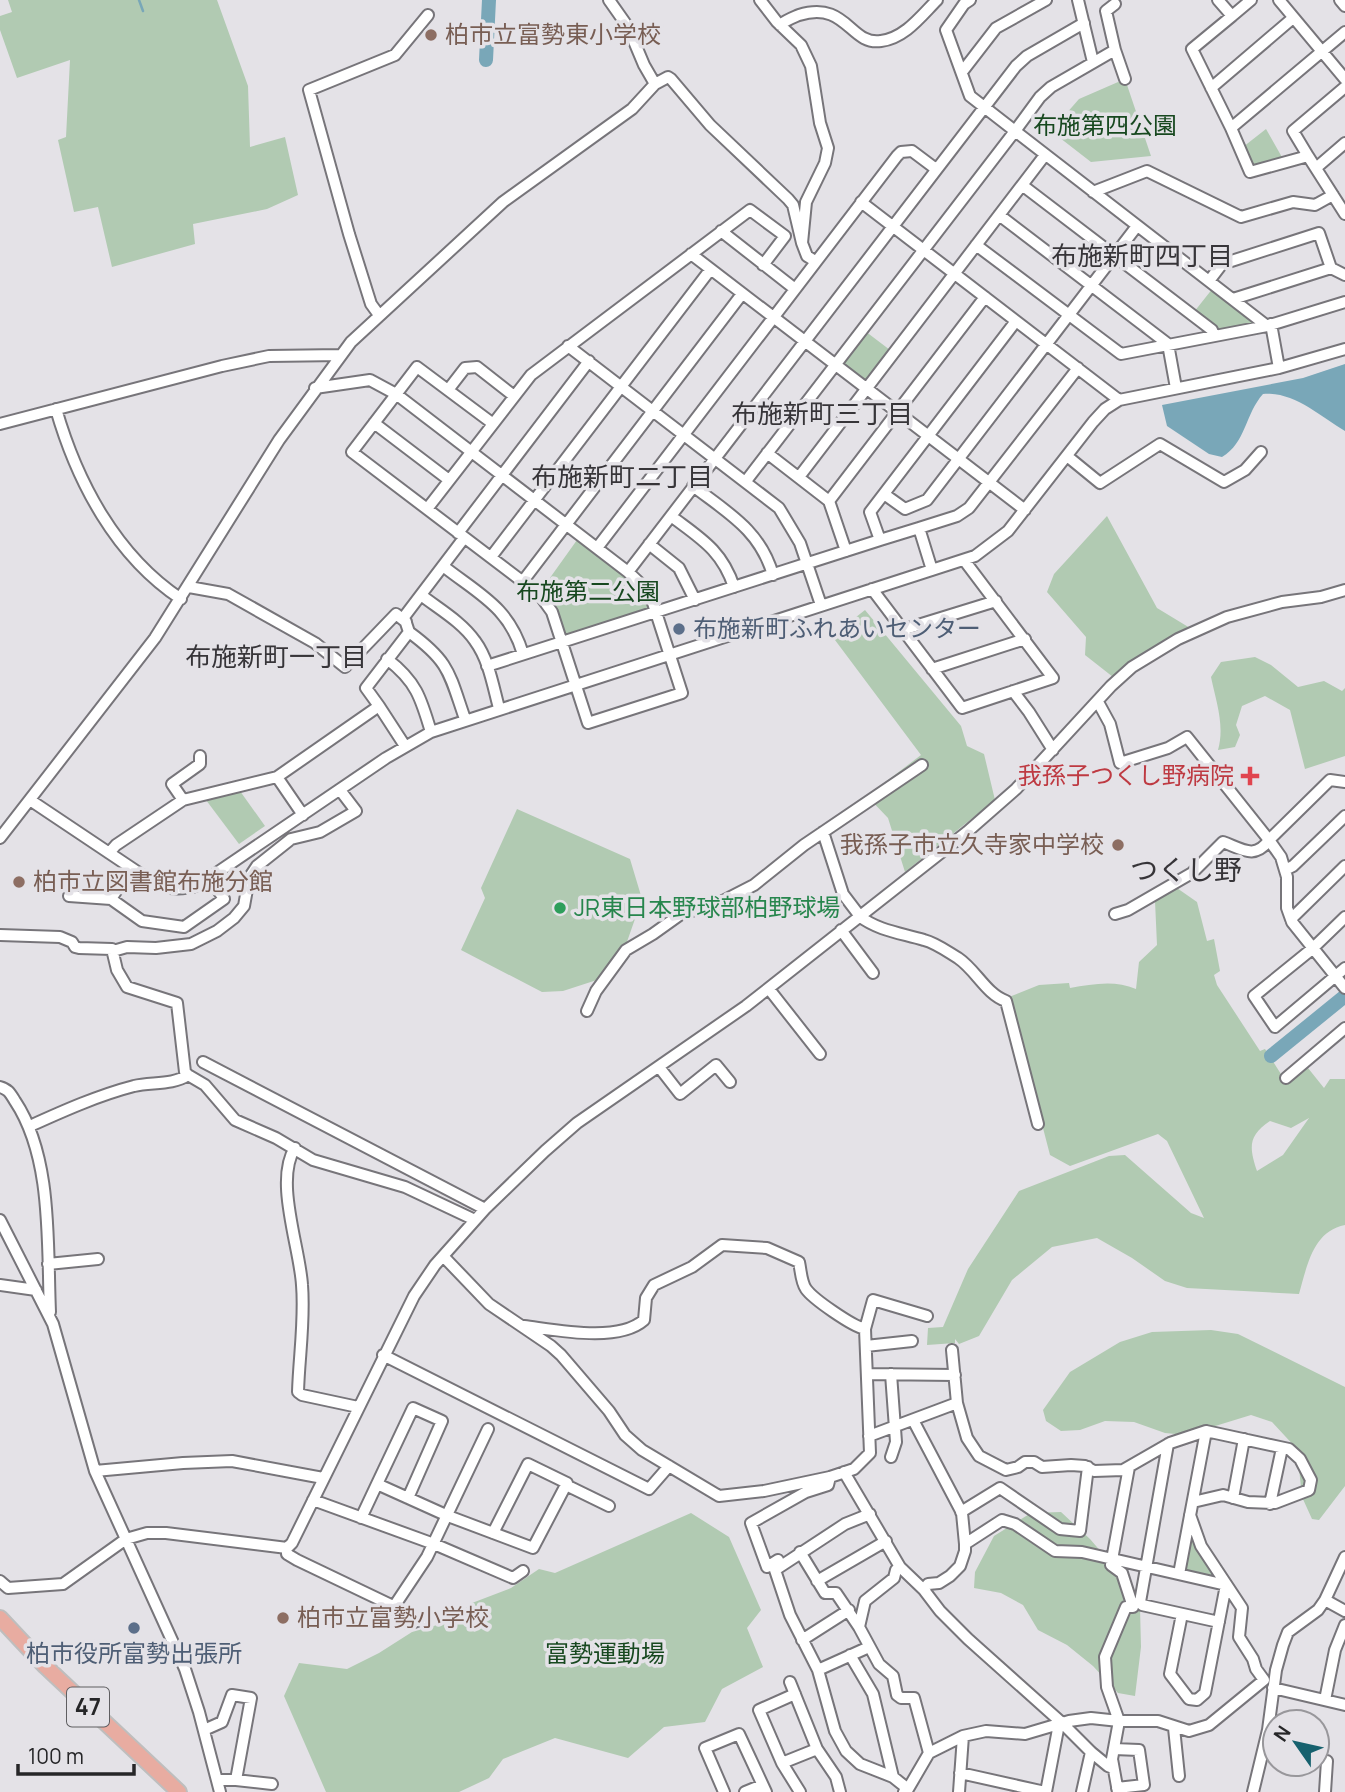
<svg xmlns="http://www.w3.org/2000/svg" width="1345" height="1792" viewBox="0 0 1345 1792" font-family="Manrope,'Noto Sans JP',sans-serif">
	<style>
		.green { fill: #b1cab2; fill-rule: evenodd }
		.water { fill: #79a7b8 }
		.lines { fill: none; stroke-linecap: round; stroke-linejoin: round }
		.stream { stroke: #79a7b8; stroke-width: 2.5 }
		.river { stroke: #79a7b8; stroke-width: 14 }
		.minor-casing { stroke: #77757a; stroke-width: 14 }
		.major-casing { stroke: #bebebe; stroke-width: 18 }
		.minor { stroke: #fff; stroke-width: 10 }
		.major { stroke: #e8aca1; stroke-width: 14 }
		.education-dot { fill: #8d6e63; stroke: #e4e2e7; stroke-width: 2.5 }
		.service-dot { fill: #5c6f8a; stroke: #e4e2e7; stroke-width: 2.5 }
		.health-dot { fill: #e0444e; stroke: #e4e2e7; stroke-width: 2.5 }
		.leisure-dot { fill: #2e9e5b; stroke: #e4e2e7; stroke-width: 2.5 }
		.labels { text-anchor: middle; stroke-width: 7; stroke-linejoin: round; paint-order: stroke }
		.shield { fill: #e4e2e7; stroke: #5f5e61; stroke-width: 2 }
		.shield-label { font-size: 23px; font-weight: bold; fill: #262628 }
		.education-label { font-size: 24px; fill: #785e54; stroke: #e4e2e7; text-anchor: start }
		.park-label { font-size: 24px; fill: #17481f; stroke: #e4e2e7 }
		.service-label { font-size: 24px; fill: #4e5e75; stroke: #e4e2e7; text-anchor: start }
		.health-label { font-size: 24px; fill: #be3a42; stroke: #e4e2e7; text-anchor: end }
		.leisure-label { font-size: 24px; fill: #27864d; stroke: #e4e2e7; text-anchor: start }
		.neighbourhood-label { font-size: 26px; fill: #373539; stroke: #e4e2e7 }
		.quarter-label { font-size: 28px; fill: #373539; stroke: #e4e2e7 }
	</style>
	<rect width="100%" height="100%" fill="#e4e2e7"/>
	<path class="green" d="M8,0H217L248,86L250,147L285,137L298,195L267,209L193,224L195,244L112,267L98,207L74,212L58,140L66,137L70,60L17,78L0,30V16L12,12Z
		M1125,79L1151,156L1091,162L1051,131L1079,99Z
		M1266,129L1283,159L1253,167L1243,147Z
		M1213,288L1255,323L1218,332L1194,312Z
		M865,331L890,350L866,382L841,363Z
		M1107,516L1157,608L1190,628L1141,655L1113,677L1085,655L1086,637L1047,592L1054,574Z
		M577,540L628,578L646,597L650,607L647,611L568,636L565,634L550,597L542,589Z
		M865,610L961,726L967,746L984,754L995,800L905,872L888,818L867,796L921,755L832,636Z
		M1255,657L1271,665L1298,687L1324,681L1342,691L1345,688V756L1305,769L1290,710L1265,696L1242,706L1236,725L1240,735L1235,747L1218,750C1225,726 1216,701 1211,677L1221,662Z
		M240,791L265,826L239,844L206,800Z
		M517,809L630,859L642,899L622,956L603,978L563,991L542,992L461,950L485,898L481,888Z
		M1174,886L1197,902L1207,941L1214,939L1220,971L1214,975L1217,985L1260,1051L1265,1049L1286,1082L1296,1074L1297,1077L1308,1068L1324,1088L1330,1079H1345V1225C1313,1231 1307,1266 1299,1294L1187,1288L1165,1281L1132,1258L1097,1238L1052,1247L1012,1280L979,1336L959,1344L955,1339V1343L927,1345L928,1328L943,1327L968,1269L1019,1191L1109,1156L1125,1155L1191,1213L1204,1218L1167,1141L1158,1134L1070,1166L1050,1155L1009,997L1039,985L1069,983L1070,988C1093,984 1115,980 1136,989L1139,962L1157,945L1155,901ZM1309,1118L1283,1155L1257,1171C1249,1147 1248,1136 1270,1121L1291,1128Z
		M1211,1330L1238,1334L1345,1387V1486L1319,1520L1312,1519L1302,1497L1297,1449L1272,1422L1251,1415L1186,1435L1165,1433L1134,1422L1105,1421L1080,1430L1061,1431L1046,1421L1043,1410L1070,1372L1120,1342L1152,1332Z
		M1061,1512L1090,1539L1115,1568L1140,1608L1141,1647L1135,1696L1118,1693L1093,1666L1067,1645L1038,1630L1023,1605L1001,1593L974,1588L975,1572L994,1536L1031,1513Z
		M691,1513L729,1537L761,1610L747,1628L763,1667L722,1689L705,1722L664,1727L628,1758L555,1738L503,1759L489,1778L459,1792H326L284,1696L299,1663L347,1669L379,1653L412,1632L448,1622L472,1603L511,1588L539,1569L555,1573Z
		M1189,1538H1193L1214,1570L1216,1579L1186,1573L1184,1570Z"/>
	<path class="water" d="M1345,364V431C1320,416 1293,391 1263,394C1245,414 1246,443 1222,457L1209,454L1167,426L1162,405L1303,378Z"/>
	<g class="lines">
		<path class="stream" d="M139,0L143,11"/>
		<path class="river" d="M486,60L489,0
			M1271,1056L1345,996"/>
		<g class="minor-casing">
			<path id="minor" d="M609,0L628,27L644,65L655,84
				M760,0L777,22L801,45L811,66L820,123L828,148L825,163L806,202L802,243L807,256L815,261
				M1078,0L1093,62
				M1218,0L1232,16L1251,0
				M1279,0L1345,79
				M1340,0L1345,6
				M1115,4L1106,11L1115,50L1051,87L1040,97L1015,131L1267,326
				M780,25C786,20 792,18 799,15C847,0 850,46 881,41C905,38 921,16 937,0
				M1345,32L1231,128L1250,172L1308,156L1293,131L1345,87
				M1115,50L1125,79
				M962,72L996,28L1046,0
				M1211,88L1293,18
				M1231,128L1192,49L1232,16
				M1308,156L1345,214
				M1316,168L1345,143
				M1022,185L1212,330L1214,335
				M1093,192L1147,171L1241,217L1293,202L1315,205L1333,195
				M861,202L1119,400
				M999,215L1168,344L1176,388
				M721,231L795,289
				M976,245L1121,354L1267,326L1345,302
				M691,254L1025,510
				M1209,281L1222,264L1319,233L1331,268L1345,275
				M1233,299L1331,268
				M379,315L371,304L349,234L309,90L395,55L428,15
				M1271,324L1279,368
				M568,346L779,508L800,543L821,605
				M315,388L370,380L396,394L628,572L646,589L653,603L682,693L588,723L552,612L539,594L352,452L417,367L492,423
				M448,390L465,368L477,367L514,396
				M56,409C77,482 116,556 181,599
				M374,423L449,480
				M0,424L222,366L269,356L341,355
				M767,453L829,501L846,551
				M1067,456L1100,483L1160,444L1224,482L1245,470L1261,452
				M799,477L1045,155
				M746,481L1015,131L970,96L946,30L964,4L970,0
				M693,486C728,513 760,530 773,575
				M884,494L905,509L927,500L1137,226
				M829,501L985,297
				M427,509L531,375L750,210L785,236L763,265
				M671,516C700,538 722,550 734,587
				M919,528L880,540L870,512L1016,321
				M458,533L589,361
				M649,544L679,568L695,600
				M597,548L897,156L901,152L912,151L936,169
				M491,557L710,270
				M443,566C480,595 509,607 523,654
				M932,570L919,528L957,516L969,508L1078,368
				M628,572L1016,66L1027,56L1084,23
				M523,581L742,294
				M189,587L228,594L315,643L345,667L396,614L406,622
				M872,589L962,708L1053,678L964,560
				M421,595C439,609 462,622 475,641C489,660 493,686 499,708
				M902,630L996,601
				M409,632C450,662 449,673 465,719
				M387,659C416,681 421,698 431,732
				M487,666L880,540
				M932,669L1025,639
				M1013,691L1029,712L1053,750
				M1098,702L1110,724L1120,763L1168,748L1187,737L1269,840L1330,780L1345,782
				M379,706L405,746
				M200,756V764L172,784L183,800L277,777L379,706L366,688L409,632L404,617L464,538
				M277,777L303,815
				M30,800L154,883C170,890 182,890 199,885L386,758L431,732L975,556L1008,531L1093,422L1105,409L1119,400L1279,368L1345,349
				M823,832L843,894L859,915
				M0,838L155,638L279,440L351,342L503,202L632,109L655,84L668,77L671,79L710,125L788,199L793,205L802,243
				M109,853L116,845L183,800
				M131,868L111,899L142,921L184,927L224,899L210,878
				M1285,870L1293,866L1345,816
				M69,896L111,899
				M1115,914L1128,910L1192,873L1223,842C1242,849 1255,860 1269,840L1281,857L1287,877V908L1292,922L1345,988
				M859,916C879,931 901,933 924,940C936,943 948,952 958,958C976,970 986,994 1006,1001L1038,1124
				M1345,917L1312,949L1254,996L1275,1027L1345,968
				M1291,919L1345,866
				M841,930L873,973
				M0,935L60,937L72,942L75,947L79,948L112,949L117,970L127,987L177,1003L185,1072L188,1075
				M113,951L127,947L156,948L191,944L217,931L234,918L244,906L249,878L257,866L291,839L320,832L356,811L340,790
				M769,989L820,1054
				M587,1011L596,991L626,950L653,934L681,914L719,903L754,885L804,845L922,765
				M203,1062L485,1209
				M659,1067L680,1094L716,1065L730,1082
				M1286,1078L1345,1028
				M0,1087C8,1089 10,1093 15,1101C53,1158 47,1245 50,1312
				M30,1126C63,1111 99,1095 134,1086C152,1082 173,1085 188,1075L205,1085L235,1120L276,1138L313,1160L405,1187L475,1220
				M295,1148C274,1180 300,1248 302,1285C305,1320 299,1357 298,1392L302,1395L358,1407
				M0,1220L53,1324L95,1471L185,1669L199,1712L220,1792
				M443,1256L489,1304L551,1346L561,1355L609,1411L625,1435L642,1450L719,1496L764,1491L830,1477L854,1469L870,1453L865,1329L873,1300L927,1316
				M48,1264L98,1259
				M0,1285L36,1290
				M524,1326C556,1330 618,1343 644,1320L646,1298L654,1285L692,1267L722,1245L767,1248L799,1262C801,1271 801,1282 806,1289C813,1299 852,1326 865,1329
				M866,1346L912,1341
				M952,1350L957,1403
				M383,1355L649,1489L669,1466
				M867,1374L955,1375
				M891,1374L896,1442L891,1457
				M913,1420L962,1513L965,1544V1551L960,1566L950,1576L939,1583L928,1584L924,1590
				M869,1436L957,1403L967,1438L979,1456L1006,1470L1018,1467L1025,1462H1034L1042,1467L1071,1465L1085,1466L1094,1471L1123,1470L1170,1443L1206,1431L1289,1449L1300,1459L1311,1480L1309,1490L1275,1503L1248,1502L1223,1495L1193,1502
				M1168,1444L1140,1602L1142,1605L1219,1622
				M95,1471L183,1463L232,1461L323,1478
				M844,1472L900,1567L924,1590L940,1611L968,1639L1062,1723L1091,1752L1108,1766L1113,1768
				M377,1484L413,1408L442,1421L408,1498
				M566,1485L609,1506
				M1233,1498L1244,1439
				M313,1500L434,1544L513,1578L523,1571
				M1270,1504L1282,1448
				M961,1512L1000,1488L1060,1529L1080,1531L1088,1467
				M870,1514L845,1524L775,1570L790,1615L818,1670L835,1731L846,1751L860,1764L893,1777L908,1789
				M361,1518L377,1484L448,1516L533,1548L567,1483L528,1464L493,1533
				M965,1544L1002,1520L1015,1524L1055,1551L1082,1552L1226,1585
				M287,1548V1554L297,1560L391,1605L409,1624L422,1619
				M800,1552L825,1593H836L859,1627L879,1664L893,1676L897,1695L901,1698H914L929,1753
				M778,1560L767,1567L751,1523L806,1492L828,1485L830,1477
				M1179,1574L1206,1431
				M0,1581L8,1588L63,1584L126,1539L147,1533H166L287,1548L292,1543L414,1296L435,1265L485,1209L545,1151L577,1123L746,1006L967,832L1016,789L1111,686L1132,667L1178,639L1227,617L1282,602L1321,597L1345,590
				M817,1581L886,1541
				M1325,1600L1345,1611
				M393,1608L427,1557L488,1429
				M1182,1614L1170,1674L1189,1699L1197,1700L1205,1693L1226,1585
				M859,1627L865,1601L894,1578L896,1570L900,1567
				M802,1640L849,1610
				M850,1655L873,1694L893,1777
				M818,1670L869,1647
				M790,1682L817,1749L836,1777L840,1792
				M1273,1688L1345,1705
				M795,1694L759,1710L782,1763L800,1792
				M1325,1700L1335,1650L1345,1625
				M1174,1728L1179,1776
				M204,1730L222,1722L232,1695L251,1698L236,1780
				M1114,1749L1139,1750L1144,1785L1117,1788
				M782,1763L817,1749
				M960,1773L1045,1792
				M217,1780H236L272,1784
				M724,1792L705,1748L739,1734L766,1792
				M745,1792L762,1785
				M904,1792L908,1789L929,1753L963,1736L986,1731L1025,1734L1069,1721L1091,1718L1119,1721H1158L1189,1731L1209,1725L1264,1680L1256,1669L1253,1659L1239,1637L1242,1608L1201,1546L1190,1515
				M959,1792L963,1736
				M1046,1792L1059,1724
				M1082,1792L1091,1752
				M1118,1792L1112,1759L1119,1721L1107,1687L1105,1657L1126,1607H1133L1122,1573L1111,1565L1129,1467
				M1253,1792L1268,1730L1276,1670L1283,1645L1288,1632L1318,1610L1325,1600L1345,1557
				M1325,1792L1327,1761"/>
		</g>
		<g class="major-casing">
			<path id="major" d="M0,1618L45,1666L179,1792"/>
		</g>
		<use href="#minor" class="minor"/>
		<use href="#major" class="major"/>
	</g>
	<g class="education-dot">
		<circle cx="431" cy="35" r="7"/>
		<circle cx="1118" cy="845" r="7"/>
		<circle cx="19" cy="882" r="7"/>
		<circle cx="283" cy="1618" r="7"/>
	</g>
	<g class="service-dot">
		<circle cx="679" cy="629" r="7"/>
		<circle cx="134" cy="1628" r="7"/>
	</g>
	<path class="health-dot" d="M1246.5 765.5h7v7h7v7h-7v7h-7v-7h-7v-7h7z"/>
	<circle class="leisure-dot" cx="560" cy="908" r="7"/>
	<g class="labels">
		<rect class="shield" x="67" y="1687.5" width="42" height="39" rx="5"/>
		<g class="shield-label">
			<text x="88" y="1715">47</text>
		</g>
		<g class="education-label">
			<text x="445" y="43">柏市立富勢東小学校</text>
			<text x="1104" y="853" text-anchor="end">我孫子市立久寺家中学校</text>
			<text x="33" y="890">柏市立図書館布施分館</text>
			<text x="297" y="1626">柏市立富勢小学校</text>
		</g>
		<g class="park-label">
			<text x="1105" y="134">布施第四公園</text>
			<text x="588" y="600">布施第二公園</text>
			<text x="605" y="1662">富勢運動場</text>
		</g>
		<g class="service-label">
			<text x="693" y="637">布施新町ふれあいセンター</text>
			<text x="134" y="1662" text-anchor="middle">柏市役所富勢出張所</text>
		</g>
		<g class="health-label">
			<text x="1234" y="784">我孫子つくし野病院</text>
		</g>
		<g class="leisure-label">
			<text x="574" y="916">JR東日本野球部柏野球場</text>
		</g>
		<g class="neighbourhood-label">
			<text x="1142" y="265">布施新町四丁目</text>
			<text x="822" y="423">布施新町三丁目</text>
			<text x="622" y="486">布施新町二丁目</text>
			<text x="276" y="666">布施新町一丁目</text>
		</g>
		<g class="quarter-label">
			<text x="1186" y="880">つくし野</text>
		</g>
	</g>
	<g transform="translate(1296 1743) rotate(304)"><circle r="33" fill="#e4e2e7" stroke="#98979b" stroke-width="2"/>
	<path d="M0-5L12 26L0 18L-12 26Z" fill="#16616e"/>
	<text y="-10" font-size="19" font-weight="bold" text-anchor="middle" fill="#262628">N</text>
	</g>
	<path d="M18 1764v10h116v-10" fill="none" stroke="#262628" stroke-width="3.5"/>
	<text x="28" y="1764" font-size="21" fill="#262628" stroke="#e4e2e7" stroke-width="5" paint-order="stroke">100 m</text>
</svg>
